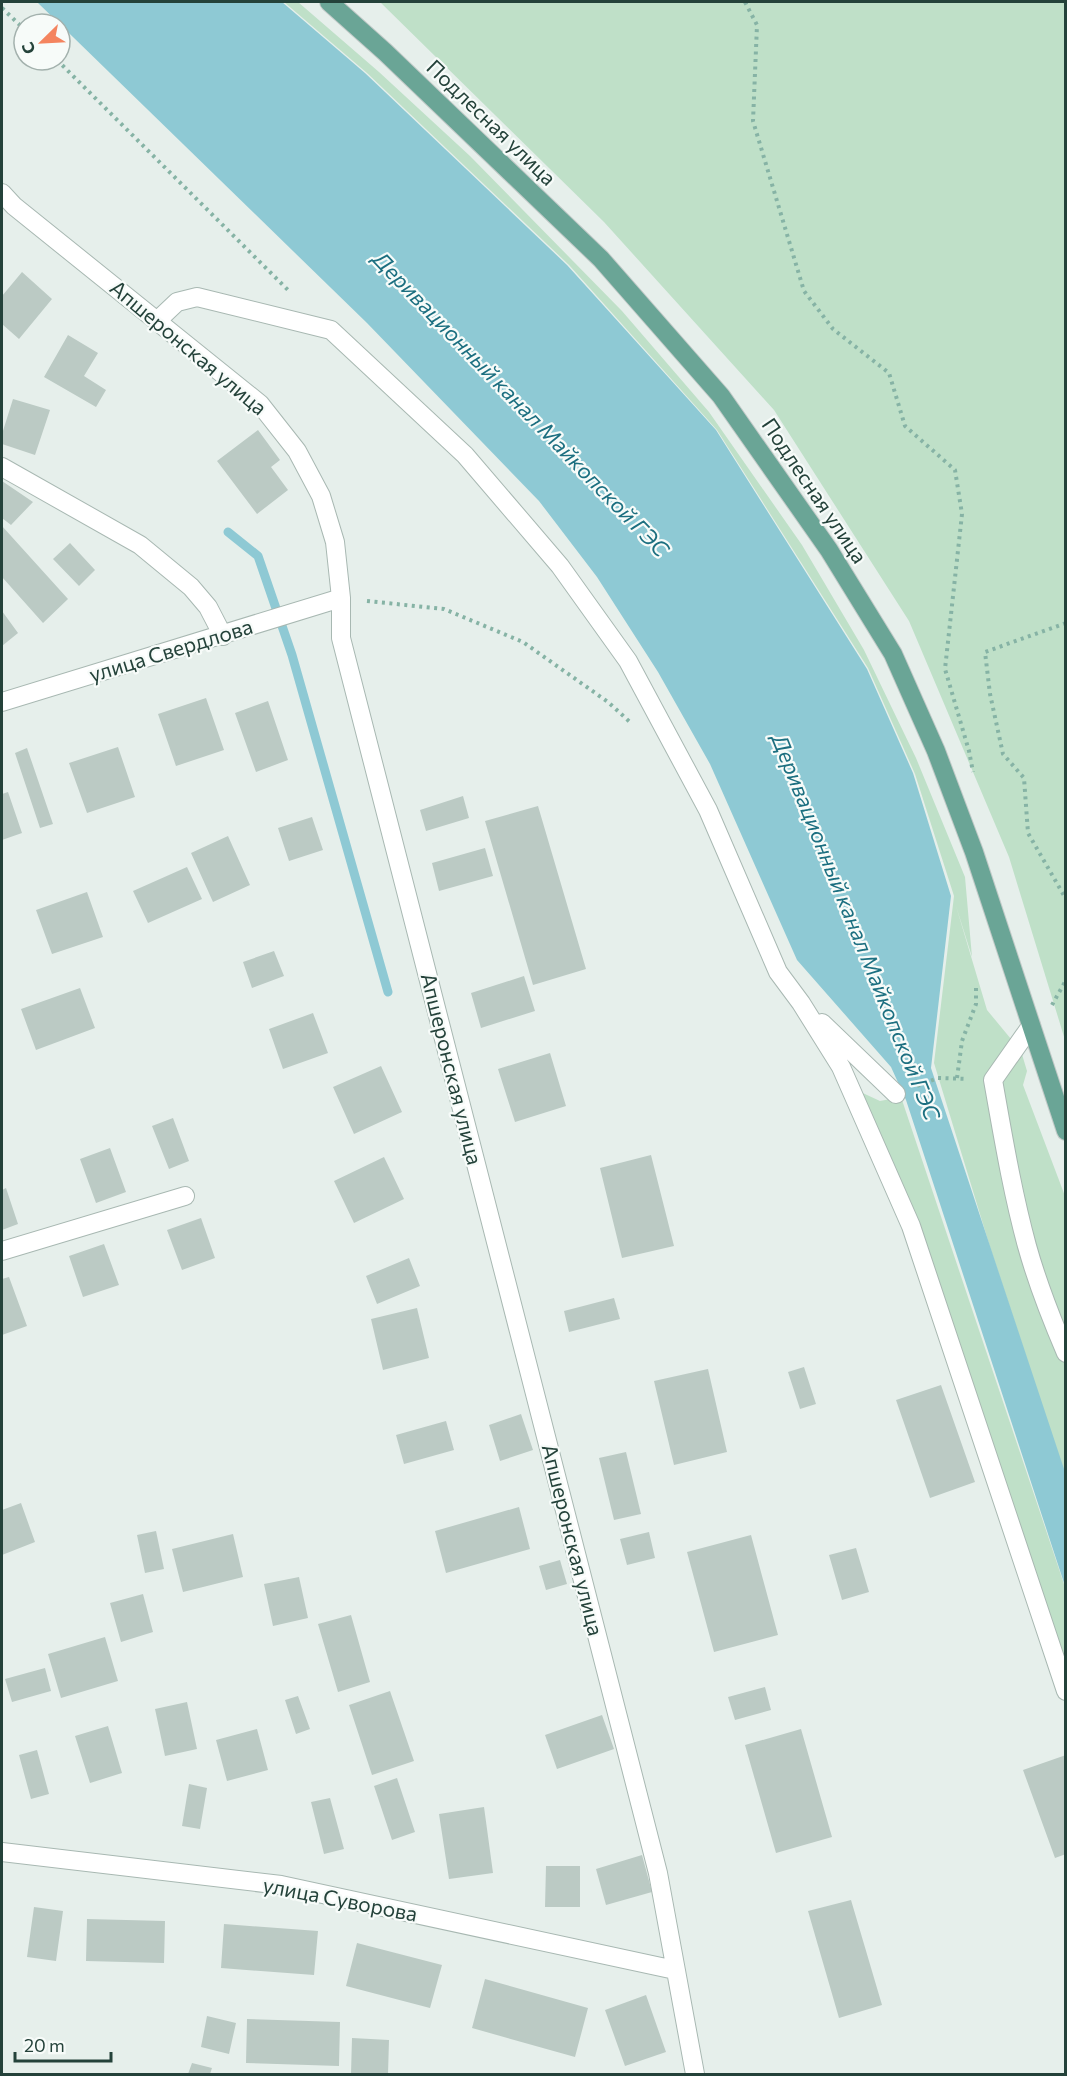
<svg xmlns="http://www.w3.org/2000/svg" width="1067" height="2076" viewBox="0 0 1067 2076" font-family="Commissioner,sans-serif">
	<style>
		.green { fill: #bfe0c8 }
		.water { fill: #8ec9d4 }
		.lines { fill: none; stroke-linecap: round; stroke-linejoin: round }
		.stream { stroke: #8ec9d4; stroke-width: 9 }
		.building { fill: #bbcac4 }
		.minor-casing { stroke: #a8b8b2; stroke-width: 20 }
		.major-casing { stroke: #c2cac8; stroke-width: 20 }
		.path { stroke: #86b3a5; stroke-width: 4; stroke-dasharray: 3 4.5; stroke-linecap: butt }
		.minor { stroke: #fff; stroke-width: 18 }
		.major { stroke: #6aa596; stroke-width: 18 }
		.labels { text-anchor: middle; stroke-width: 4.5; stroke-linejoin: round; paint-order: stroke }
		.street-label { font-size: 21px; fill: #24423a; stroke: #f7fbf9 }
		.water-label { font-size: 22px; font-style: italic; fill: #1c6f80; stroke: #f7fbf9 }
	</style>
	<rect width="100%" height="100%" fill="#e6efeb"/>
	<path class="green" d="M284,2H298L379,72L470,156L622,311L709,412L802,545L864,650L916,758L965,877L972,957L956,906L987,1010L1021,1051L1027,1071L1023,1085L1065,1196V1475L990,1247L934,1063L954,896L915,774L868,668L717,430L569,265L367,73Z
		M380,2H1065V1040L1009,857L909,621L774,410L604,222Z
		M854,1089L880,1101L901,1097L1065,1587V1689Z"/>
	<path class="water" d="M37,2H282L365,73L567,265L716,430L867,669L913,773L951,896L931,1068L1065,1472V1586L906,1100L891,1067L797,960L710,764L658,672L597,577L539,501L367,323Z"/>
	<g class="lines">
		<path class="stream" d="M228,532L258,556L292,655L388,992"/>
	</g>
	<path class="building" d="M22,272L52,299L19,339L2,324V296Z
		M68,335L98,353L84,376L106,390L96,407L44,377Z
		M13,399L50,410L35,455L2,444V434Z
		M258,430L280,460L271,467L288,490L257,514L217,461Z
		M2,481L33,502L11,525L2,518Z
		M2,526L68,599L43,623L2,577Z
		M70,543L95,570L79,586L53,559Z
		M2,611L18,633L2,646Z
		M206,698L224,750L176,766L158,714Z
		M268,701L288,760L256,772L235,713Z
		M118,747L135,797L87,813L69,763Z
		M27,748L53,824L40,828L15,753Z
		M8,792L22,833L2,840V794Z
		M463,796L469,818L426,831L420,810Z
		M538,806L586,969L533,985L485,821Z
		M312,817L323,850L289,861L278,828Z
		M228,836L250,885L213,902L191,853Z
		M485,848L493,876L439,891L432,863Z
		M187,867L202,899L148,923L133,891Z
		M87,892L103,937L52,954L36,910Z
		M274,951L284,976L252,988L243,962Z
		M524,976L535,1011L481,1028L471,993Z
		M80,988L95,1028L36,1050L21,1009Z
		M313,1013L328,1053L283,1069L269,1029Z
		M550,1053L566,1106L515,1122L498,1069Z
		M381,1066L402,1112L354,1134L333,1087Z
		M173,1118L189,1161L169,1169L152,1126Z
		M110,1148L126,1192L96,1203L80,1159Z
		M651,1155L674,1246L622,1258L600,1168Z
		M384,1157L404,1199L354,1223L334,1181Z
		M6,1188L18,1224L2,1230V1190Z
		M201,1218L215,1258L182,1270L167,1230Z
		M104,1244L119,1285L83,1297L69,1256Z
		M409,1258L420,1286L377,1304L366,1276Z
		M9,1277L27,1326L2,1335V1279Z
		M614,1298L620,1319L569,1332L564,1311Z
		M417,1308L429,1358L383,1370L371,1319Z
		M804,1367L816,1404L800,1409L788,1372Z
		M708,1369L727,1452L674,1465L654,1381Z
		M941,1385L975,1482L930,1498L896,1400Z
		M521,1414L533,1450L500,1461L489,1425Z
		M446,1421L454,1450L404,1464L396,1435Z
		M626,1452L641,1514L614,1520L599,1458Z
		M21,1503L35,1542L2,1555V1510Z
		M519,1507L530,1549L446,1573L435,1531Z
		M156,1531L164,1569L145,1573L137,1535Z
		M649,1532L655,1558L627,1565L620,1539Z
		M233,1534L243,1577L183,1592L172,1549Z
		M751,1535L778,1635L714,1652L687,1552Z
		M856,1548L869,1592L842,1600L829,1555Z
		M560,1560L567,1584L546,1590L539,1566Z
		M299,1577L308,1618L273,1626L264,1584Z
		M143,1594L153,1632L121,1642L110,1603Z
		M351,1615L370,1682L338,1692L318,1624Z
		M105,1637L118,1681L61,1698L48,1654Z
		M45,1668L51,1691L12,1702L5,1679Z
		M765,1687L771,1710L735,1720L728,1697Z
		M390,1691L414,1761L372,1775L349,1705Z
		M298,1696L310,1729L296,1734L285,1700Z
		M187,1702L197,1749L165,1756L155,1709Z
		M602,1715L614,1749L557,1769L545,1735Z
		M108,1726L122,1773L90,1783L75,1736Z
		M257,1729L268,1770L227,1781L216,1740Z
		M801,1729L832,1837L776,1853L745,1745Z
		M37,1750L49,1794L31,1799L19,1755Z
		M1066,1755V1854L1055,1858L1023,1770Z
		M397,1778L415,1832L392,1840L374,1786Z
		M189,1784L207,1788L200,1829L182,1826Z
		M330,1798L344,1849L324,1854L311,1802Z
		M484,1807L493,1873L449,1879L439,1814Z
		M642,1855L652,1892L606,1905L596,1869Z
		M546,1866H580V1907H545Z
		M851,1900L882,2005L839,2018L808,1911Z
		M34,1907L63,1911L56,1961L27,1957Z
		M87,1919L165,1921L164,1963L86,1961Z
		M224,1924L318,1931L314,1975L221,1968Z
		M357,1943L442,1965L430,2008L346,1986Z
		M485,1979L588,2008L575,2057L472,2028Z
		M646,1995L666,2052L625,2066L605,2010Z
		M207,2016L236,2023L229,2054L201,2047Z
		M247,2019L340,2022L339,2066L246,2063Z
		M352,2038L389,2040L388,2074H351Z
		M192,2063L212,2068L210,2074H188Z"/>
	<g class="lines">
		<g class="minor-casing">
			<path id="minor" d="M2,193L14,206L260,404L297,451L321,496L335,542L341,598V638L658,1873L695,2074
				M158,320L177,302L197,297L331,330L465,455L560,566L628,661L708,810L778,972L801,1003L841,1067L911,1226L1066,1691
				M2,467L140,545L191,587L208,607L223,636
				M2,702L341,598
				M822,1023L896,1094
				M1031,1026L993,1080C1003,1136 1012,1191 1027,1246C1037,1282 1051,1318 1066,1353
				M2,1251L185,1196
				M2,1852L281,1885L675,1970"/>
		</g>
		<g class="major-casing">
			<path id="major" d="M329,2L385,52L601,259L721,396L829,550L893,654L936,751L974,852L1066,1131"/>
		</g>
		<path class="path" d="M745,2L757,25L753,121L804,291L833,329L889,373L905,426L955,470L962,514L945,669L969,751L973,772
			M2,8L24,29
			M57,60L290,292
			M367,601L444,609L523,642L608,702L631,723
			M1066,623L985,652L990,694L1003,754L1024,778L1028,833L1066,899
			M1052,1005L1066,980
			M957,1078L962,1041L976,1004V988
			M917,1086L938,1078L968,1079"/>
		<use href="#minor" class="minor"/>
		<use href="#major" class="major"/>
	</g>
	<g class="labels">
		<g class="street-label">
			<text transform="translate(491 123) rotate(44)" y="7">Подлесная улица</text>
			<text transform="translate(188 348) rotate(40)" y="7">Апшеронская улица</text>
			<text transform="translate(814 491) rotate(56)" y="7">Подлесная улица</text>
			<text transform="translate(171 651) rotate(-17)" y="7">улица Свердлова</text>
			<text transform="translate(451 1069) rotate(76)" y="7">Апшеронская улица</text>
			<text transform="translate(572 1540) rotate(76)" y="7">Апшеронская улица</text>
			<text transform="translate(340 1900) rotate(11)" y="7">улица Суворова</text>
		</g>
		<g class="water-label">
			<text transform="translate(521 404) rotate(46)" y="8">Деривационный канал Майкопской ГЭС</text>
			<text transform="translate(856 927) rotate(68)" y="8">Деривационный канал Майкопской ГЭС</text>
		</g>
	</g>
	<rect width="1067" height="2076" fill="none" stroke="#24423a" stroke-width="6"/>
	<g transform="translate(42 42) rotate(246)"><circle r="28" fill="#f7fbf9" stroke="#a3b1ad" stroke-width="1.5"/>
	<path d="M0-4.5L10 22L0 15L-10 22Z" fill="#f4845f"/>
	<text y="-9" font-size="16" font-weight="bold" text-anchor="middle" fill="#24423a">С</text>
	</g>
	<path d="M15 2052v9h96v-9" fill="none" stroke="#24423a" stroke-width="3"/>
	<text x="24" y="2052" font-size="18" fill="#24423a" stroke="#f7fbf9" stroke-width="4.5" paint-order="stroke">20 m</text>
</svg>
